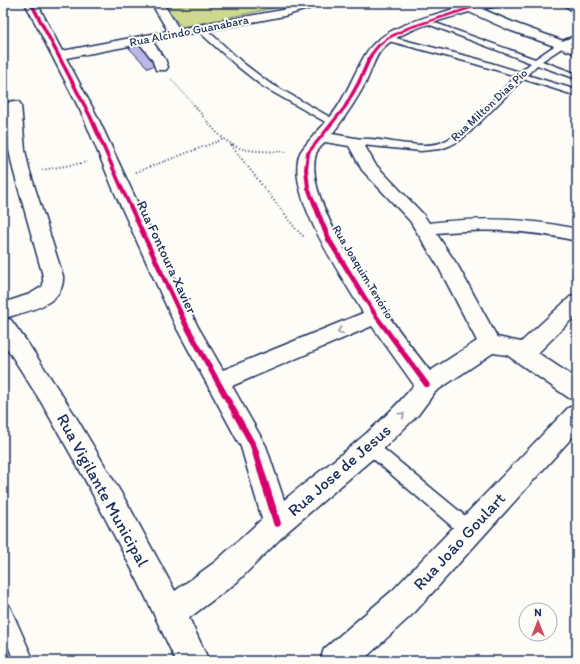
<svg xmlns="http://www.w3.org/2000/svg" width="580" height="664" viewBox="0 0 580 664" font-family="Itim,sans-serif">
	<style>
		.green { fill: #cdd98d; stroke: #748476 }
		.building { fill: #bdb7e8; stroke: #1b2f5e }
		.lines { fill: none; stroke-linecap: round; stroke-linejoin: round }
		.lane-casing { stroke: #1b2f5e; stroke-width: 3 }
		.street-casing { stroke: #1b2f5e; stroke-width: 3 }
		.path-far1 { stroke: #1b2f5e; stroke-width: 1.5; stroke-dasharray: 0.5 1.5; stroke-linecap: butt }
		.path { stroke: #1b2f5e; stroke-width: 2; stroke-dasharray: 1 2.5; stroke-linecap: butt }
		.lane { fill: #fdfcf7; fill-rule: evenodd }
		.street { fill: #fdfcf7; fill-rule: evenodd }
		.cycleway-casing { stroke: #fdfcf7; stroke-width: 2 }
		.cycleway { fill: #d6006c; fill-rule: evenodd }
		.oneway { stroke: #8c96aa }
		.labels { text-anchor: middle; stroke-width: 4; stroke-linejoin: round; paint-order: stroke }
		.far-street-label { font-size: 12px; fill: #1b2f5e; stroke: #fdfcf7 }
		.street-label { font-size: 14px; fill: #1b2f5e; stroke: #fdfcf7 }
		.near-street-label { font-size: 17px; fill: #1b2f5e; stroke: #fdfcf7 }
	</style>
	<rect width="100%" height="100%" fill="#fdfcf7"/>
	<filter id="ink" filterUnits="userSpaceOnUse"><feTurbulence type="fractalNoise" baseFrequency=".025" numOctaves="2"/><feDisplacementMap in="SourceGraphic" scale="8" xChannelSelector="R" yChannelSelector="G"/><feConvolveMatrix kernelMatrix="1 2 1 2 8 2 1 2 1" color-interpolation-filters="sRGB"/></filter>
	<g filter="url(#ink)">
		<path class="green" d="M160,3H293V4L182,27Z"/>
		<path class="building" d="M142,45L154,59L155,65L148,68L129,48Z"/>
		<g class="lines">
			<g class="lane-casing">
				<path id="lane" d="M427,20L535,59L560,42L577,35V40L565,46L542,61L577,74V79L537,65L527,75L577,90V96L523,79L472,130L459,141L449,146L440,149L421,151L352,144L350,142L352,140C370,136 391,143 409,144C419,145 431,146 440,143C464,135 497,95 516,76L472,63L385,40V36H388L478,59L520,72L531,63L425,23V21Z
					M198,27H204L243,63L268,82L335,120L336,122L335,124H329L262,86L237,66L198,31Z
					M369,440L374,441L475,524L477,530L475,536L469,538L463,536L364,451L361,446L364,441Z
					M3,602L9,605L34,661H14L3,633Z"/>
			</g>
			<g class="street-casing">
				<path id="street" d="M25,3H37L62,51L168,31L151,3H163L179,29L282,10L305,3H323L321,5L284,16L152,41L165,59L168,67L166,70H156L152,59L140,44L66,58L97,116L132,191L197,325L223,370L363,313C343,278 284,193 300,153C302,149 306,145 309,141C319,129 332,117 340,103C349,88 356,70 365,55C382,25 433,16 463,6L464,3H505L503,5L482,9L517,24L577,46V54L509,30L469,12C443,20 401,29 382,49C374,58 371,72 366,82C356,101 345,117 332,134L361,139L375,164L423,214L429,223C480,217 527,218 577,229V241C530,230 484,228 436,233L458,266L497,337L521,342L570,297L577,295V314L538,353L577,379V400L569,398L507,355L493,353L435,392L418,415L378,454L287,532L237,582L189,618L209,661H176L138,581L83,476L41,402L3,342V303L30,294L43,286V276L13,169L9,150L7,105L9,102L14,101L19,102L21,105L25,150L29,169L63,276C65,305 27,311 5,318L11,320L27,342L73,412L130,508L175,591L215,562L262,519L241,447L175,325L114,191L83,116ZM325,142L349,146L362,170L410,221L438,266L477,341L430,371C399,331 300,206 316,154C317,150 322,146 325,142ZM372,326L414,385C377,430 328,464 284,500L266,446L232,386Z
					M561,3L577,4V12L573,11Z
					M577,405V432L415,612L362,661H320L324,649L393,590L568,408Z"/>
			</g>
			<path class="path-far1" d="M171,79L195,106"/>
			<path class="path" d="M194,105C208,122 224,147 248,150C261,152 275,151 288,152
				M231,145L296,229L304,237
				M42,170L88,162
				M136,172L224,139"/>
			<use href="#lane" class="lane"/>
			<use href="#street" class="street"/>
			<g class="cycleway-casing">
				<path id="cycleway" d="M29,3H33L92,116L125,191L189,325L257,446L281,523L280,526L277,527L274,526L273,523L250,446L183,325L121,191L88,116Z
					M494,3H501L471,9L409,29L389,39L379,47L373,55L361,82L347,107L310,153L308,169L310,188L332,240L378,315L429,383L430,385L429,387H425L374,317L326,240L306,188L304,169L306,153L343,107L357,82L369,55L377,45L387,37L407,27L469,7Z"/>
			</g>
			<use href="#cycleway" class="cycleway"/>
		</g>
		<defs><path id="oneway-chevron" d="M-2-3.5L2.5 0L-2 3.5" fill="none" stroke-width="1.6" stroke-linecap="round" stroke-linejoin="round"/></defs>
		<g class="oneway">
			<use href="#oneway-chevron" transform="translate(340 331) rotate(157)"/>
			<use href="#oneway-chevron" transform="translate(402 415) rotate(-43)"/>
		</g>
	</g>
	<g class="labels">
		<g class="far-street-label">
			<text transform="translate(189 31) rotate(-11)" y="4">Rua Alcindo Guanabara</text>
			<text transform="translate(489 105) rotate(-43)" y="4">Rua Milton Dias Pio</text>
			<text transform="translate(363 272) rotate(59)" y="4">Rua Joaquim Tenório</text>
		</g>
		<g class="street-label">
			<text transform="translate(167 257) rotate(65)" y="5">Rua Fontoura Xavier</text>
		</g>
		<g class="near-street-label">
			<text transform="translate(339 470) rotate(-41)" y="6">Rua Jose de Jesus</text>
			<text transform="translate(103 490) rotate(61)" y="6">Rua Vigilante Municipal</text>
			<text transform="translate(459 541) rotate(-47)" y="6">Rua Joāo Goulart</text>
		</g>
	</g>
	<rect width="580" height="664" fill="none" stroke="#fdfcf7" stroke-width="16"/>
	<rect x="8" y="8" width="564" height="648" fill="none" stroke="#1b2f5e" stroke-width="1.5" filter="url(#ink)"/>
	<g transform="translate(538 622)"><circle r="19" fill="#fdfcf7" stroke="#a3aaba"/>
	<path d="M0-3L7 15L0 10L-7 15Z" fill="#d1495b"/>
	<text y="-6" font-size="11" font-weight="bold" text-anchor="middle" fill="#1b2f5e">N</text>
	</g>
</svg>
